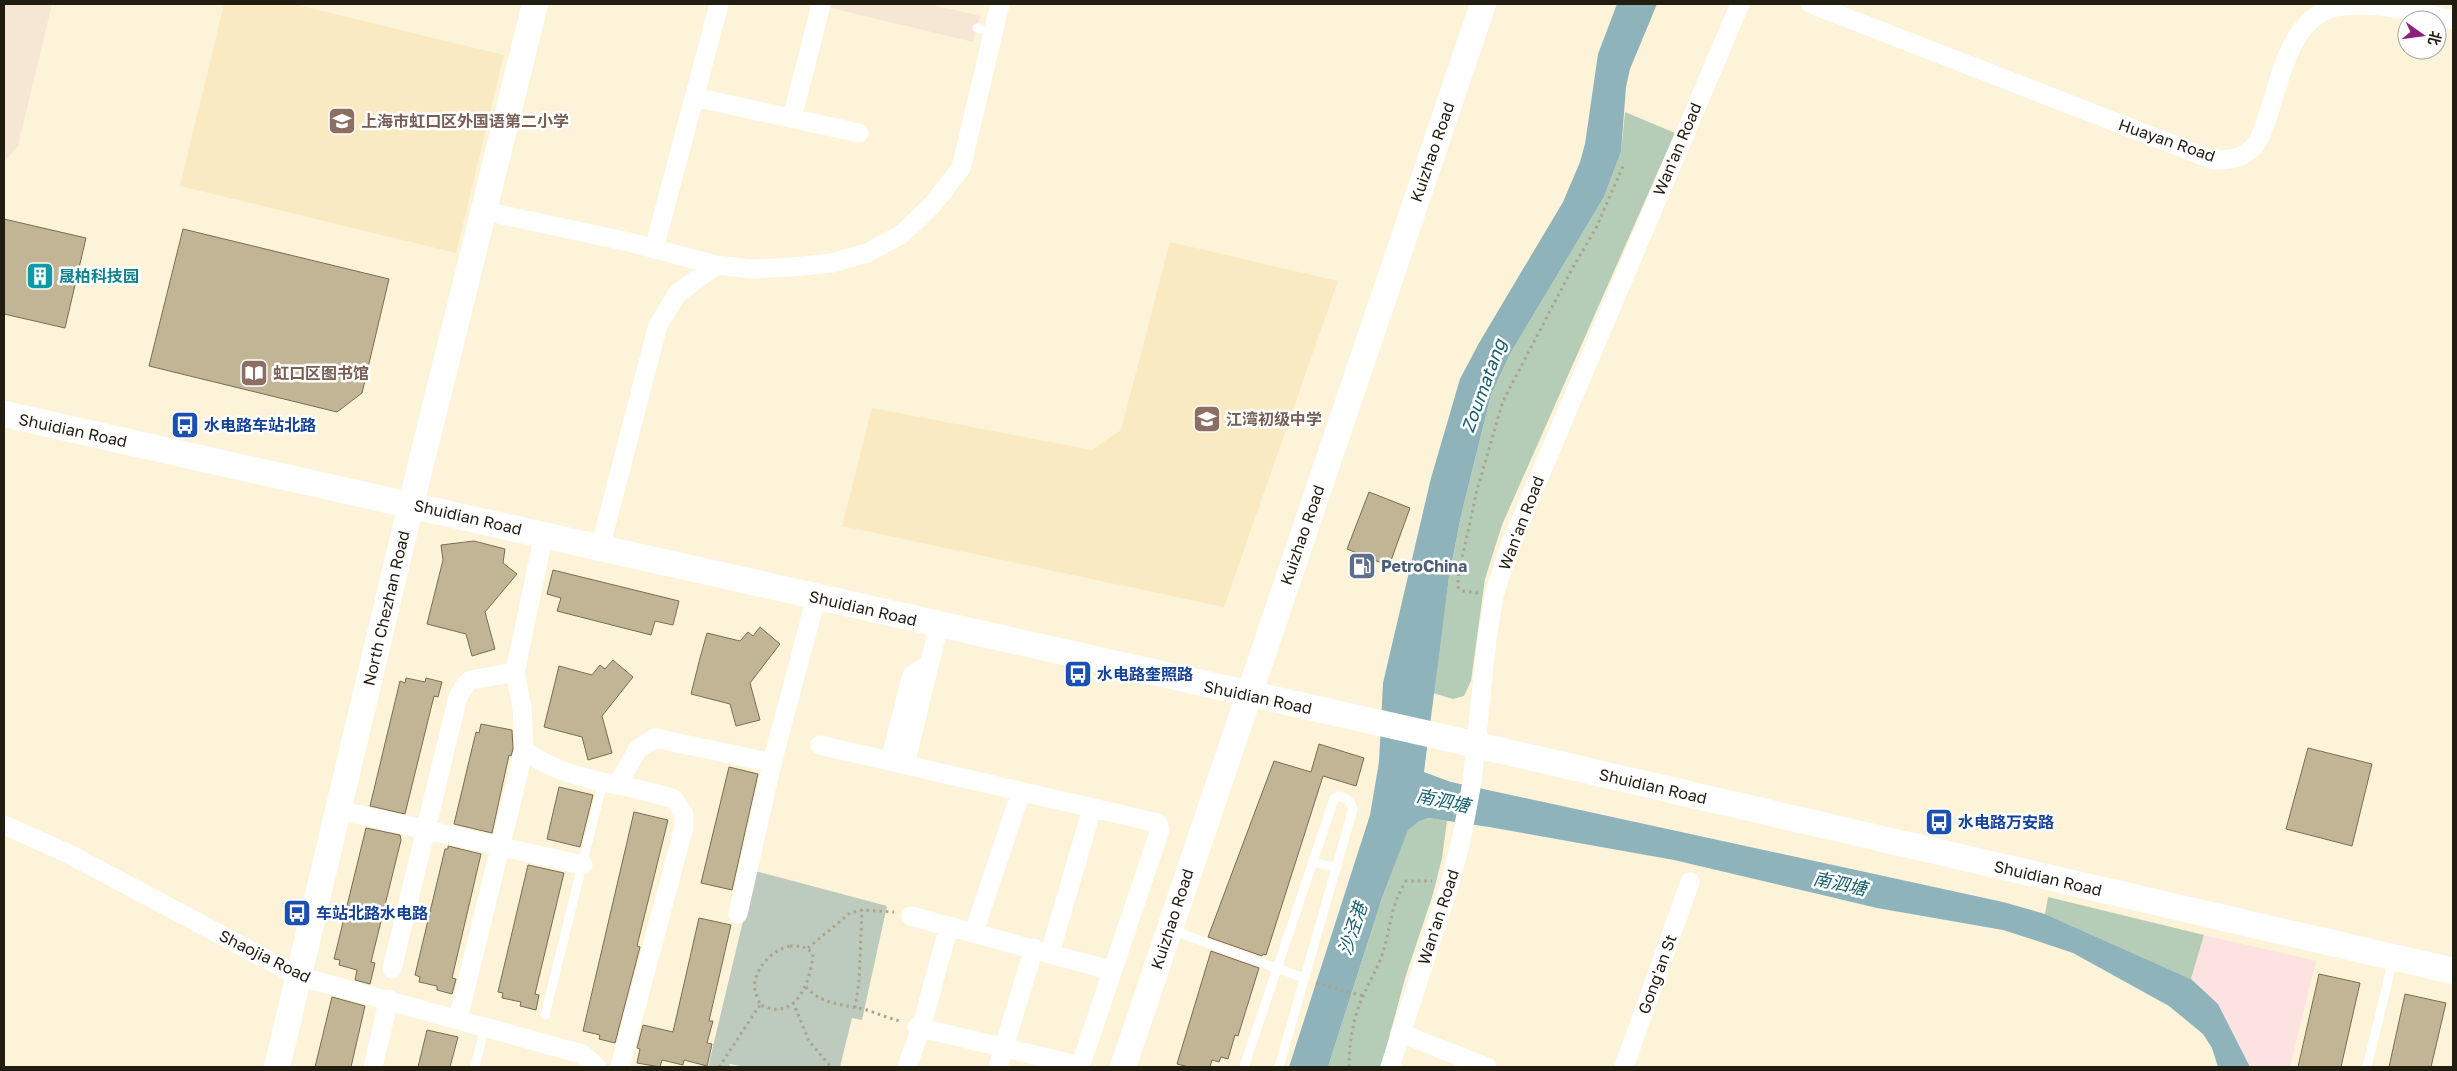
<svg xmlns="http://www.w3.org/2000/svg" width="2457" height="1071" viewBox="0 0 2457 1071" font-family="'Golos Text','Noto Sans SC',sans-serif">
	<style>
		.commercial { fill: #f6e7d4 }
		.built { fill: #f9eac2 }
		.medical { fill: #fde2e2 }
		.green { fill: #bccbbd }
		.forest { fill: #b5cdb7 }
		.water { fill: #8fb3bb }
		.building { fill: #c1b596; stroke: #796d51 }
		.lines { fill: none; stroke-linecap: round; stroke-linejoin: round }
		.path { stroke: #aba38e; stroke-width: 3; stroke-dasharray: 2.5 4; stroke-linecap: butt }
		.lane { stroke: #fff; stroke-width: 9 }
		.street { stroke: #fff; stroke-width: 19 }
		.secondary { stroke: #fff; stroke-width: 26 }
		.labels { text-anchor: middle; stroke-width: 5; stroke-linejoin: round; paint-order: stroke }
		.education-label { font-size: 16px; font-weight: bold; fill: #785e54; stroke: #fff; text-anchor: start }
		.street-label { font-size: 16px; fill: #221d11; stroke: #fff }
		.culture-label { font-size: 16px; font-weight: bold; fill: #0d838f; stroke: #fff; text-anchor: start }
		.transit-label { font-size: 16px; font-weight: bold; fill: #164399; stroke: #fff; text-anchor: start }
		.service-label { font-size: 16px; font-weight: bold; fill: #4e5e75; stroke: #fff; text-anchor: start }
		.water-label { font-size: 18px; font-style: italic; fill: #18606d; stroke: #fff }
	</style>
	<rect width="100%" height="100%" fill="#fdf3d9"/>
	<path class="commercial" d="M4,4H52L18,146L4,162Z
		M815,4H929L980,16L973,42Z"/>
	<path class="built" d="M224,4H293L504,55L456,253L180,186Z
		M1170,242L1338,281L1224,607L842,526L872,408L1092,450L1121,430Z"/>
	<path class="medical" d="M2204,935L2316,961L2290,1067H2250L2218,1004L2191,979Z"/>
	<path class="green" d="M755,871L887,906L862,1020L852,1018L840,1067H745L730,1064L729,1067H708Z"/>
	<path class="forest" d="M1625,112L1675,133L1502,525L1485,579L1471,681L1464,696L1453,699L1433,693L1449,577L1461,516L1491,395L1510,354L1604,197L1621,152Z
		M1428,818L1447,821L1442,858L1433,894L1406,975L1381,1067H1328L1382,898L1408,829L1418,822Z
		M2048,897L2204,935L2191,979L2045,914Z"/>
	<path class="water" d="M1617,4H1657L1630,69L1626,87L1621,152L1604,197L1510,354L1491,395L1461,516L1449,577L1424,772L1451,782L2003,902L2045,914L2191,979L2218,1004L2250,1067H2218L2212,1048L2203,1034L2169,1006L2073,953L2028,938L2003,930L1877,908L1674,860L1489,827L1428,818L1418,822L1408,830L1382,898L1328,1067H1289L1370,815L1379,762L1383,683L1431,478L1460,379L1479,343L1563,202L1580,162L1585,144L1598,54Z"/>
	<path class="building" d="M4,219L86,238L65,328L4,314Z
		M183,229L389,279L362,393L337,412L149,366Z
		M1369,492L1410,508L1389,566L1347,549Z
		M474,541L505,549L503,563L517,574L485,612L495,649L472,656L466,634L427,624L443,560L441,545Z
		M553,570L679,601L673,625L655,621L651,635L557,611L561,598L547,594Z
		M760,627L780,644L750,683L760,720L736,726L730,704L691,694L700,658L707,633L740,641L748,632L753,636Z
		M613,660L633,677L602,716L612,753L588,760L582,737L544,727L559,666L592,675L600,665L605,669Z
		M406,678L425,682L426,678L442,682L438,697L434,696L405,814L370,806L400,681L405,683Z
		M481,724L512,730L513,749L511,756L509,755L492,833L454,824L476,732L479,733Z
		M1319,744L1364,758L1356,786L1323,776L1266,955L1263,954L1262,956L1208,937L1274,761L1311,772Z
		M2308,748L2372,764L2352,846L2286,829Z
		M729,767L758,774L732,890L701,883Z
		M559,787L593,795L580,847L547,839Z
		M634,812L668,820L637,946L640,947L615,1043L599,1039L600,1035L583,1031Z
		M366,828L400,835L401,840L371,962L375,963L370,984L355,980L357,970L339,965L340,960L334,959Z
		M448,846L481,854L452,978L456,979L452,994L437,990V986L419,982L420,977L415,975L445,849H448Z
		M528,865L564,873L535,994L539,995L536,1010L520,1006L521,1002L502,998L503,993L498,992Z
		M699,918L731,925L709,1021H713L707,1043L712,1044L707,1066L684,1060L683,1065L662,1060L660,1067L637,1063L640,1049L637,1048L643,1025L673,1032Z
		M1211,951L1259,968L1238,1036L1235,1035L1228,1059L1221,1057L1219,1062L1212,1060L1210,1067H1189L1177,1064Z
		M2319,974L2360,983L2341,1067H2298Z
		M2405,994L2446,1003L2431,1067H2389Z
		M332,997L365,1006L351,1067H315Z
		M427,1030L458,1037L450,1067H418Z"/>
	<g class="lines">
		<path class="path" d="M1478,593L1463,591L1458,587V577L1477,490L1503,401L1572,269L1596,228L1623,166
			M790,946C800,946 806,946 813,954C812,972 802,1007 780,1009C773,1010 766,1007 760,1005C758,998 753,989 755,981C759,964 773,950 790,946Z
			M808,948L850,913L862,910L894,912
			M1316,983L1363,996
			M806,987C823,1006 845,1004 867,1010C878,1014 889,1018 900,1021
			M793,1002L809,1041L831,1067
			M855,1008L859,982L862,910
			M719,1067L760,1005
			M1349,1067C1349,1044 1353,1018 1363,996C1369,983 1376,971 1381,958C1391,930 1389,908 1406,881H1432"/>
		<path class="lane" d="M977,28L994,32
			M1313,862L1337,868
			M1171,930L1304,978
			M545,1015L603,781
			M475,1067L485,1027
			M1244,1067L1334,799L1338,796C1347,798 1350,800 1353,809L1279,1067
			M2367,1067L2393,960"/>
		<path class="street" d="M1811,4L2213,160C2226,160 2237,160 2249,151C2260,143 2264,127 2268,115C2281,77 2290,18 2336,7C2374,0 2416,12 2453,20
			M694,97L859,133
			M792,118L821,5
			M484,211L629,242L716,265L753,269L792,267L832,263L867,253L902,234L933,204L961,168L1000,4
			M654,249L719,4
			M600,548L658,325L678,293L716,265
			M820,745L1158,823L1160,830L1080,1067
			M524,750C566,783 625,782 674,799L684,814V827L620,1067
			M890,761L911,678L913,674L929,665
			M905,764L939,625
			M617,785L638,749L655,738L772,763
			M338,810L583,865
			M4,825L67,853L298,976L582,1054L597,1067
			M738,914L772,763L816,598
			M911,916L1113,971
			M974,932L1021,792
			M1050,953L1091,812L1089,807
			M392,969L458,697L466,684L471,680L515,672
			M458,1019L524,750L522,707L515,672L544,534
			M917,1027L1081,1066
			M1400,1033L1487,1067
			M373,1067L389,999
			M907,1067L921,1028L949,926
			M998,1067L1034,948
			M1390,1067L1450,883L1462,836L1472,782L1487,639L1494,596L1509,548L1740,4
			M1624,1067L1690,882"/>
		<path class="secondary" d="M4,414L1438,736L2453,971
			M277,1067L411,504L535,4
			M1123,1067L1483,4"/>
	</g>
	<defs>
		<g id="school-square" transform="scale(1.4375)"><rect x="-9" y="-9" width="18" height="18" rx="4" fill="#8d6e63" stroke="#fff"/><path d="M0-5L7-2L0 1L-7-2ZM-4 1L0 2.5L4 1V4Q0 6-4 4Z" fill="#fff"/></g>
		<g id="building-square" transform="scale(1.4375)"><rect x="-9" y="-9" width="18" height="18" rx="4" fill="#0f9aa8" stroke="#fff"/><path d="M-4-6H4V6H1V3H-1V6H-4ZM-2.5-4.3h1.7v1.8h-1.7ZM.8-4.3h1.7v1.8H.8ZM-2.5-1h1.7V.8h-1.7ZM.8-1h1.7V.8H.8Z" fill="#fff"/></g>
		<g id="library-square" transform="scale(1.4375)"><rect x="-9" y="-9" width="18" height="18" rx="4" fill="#8d6e63" stroke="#fff"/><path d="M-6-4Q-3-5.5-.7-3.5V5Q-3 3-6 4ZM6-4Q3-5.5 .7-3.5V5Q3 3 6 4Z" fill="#fff"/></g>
		<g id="bus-square" transform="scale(1.4375)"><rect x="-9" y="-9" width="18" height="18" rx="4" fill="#1a4fb4" stroke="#fff"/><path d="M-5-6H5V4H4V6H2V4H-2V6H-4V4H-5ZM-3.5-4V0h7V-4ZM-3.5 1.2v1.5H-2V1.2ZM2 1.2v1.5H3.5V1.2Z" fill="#fff"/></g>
		<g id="fuel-square" transform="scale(1.4375)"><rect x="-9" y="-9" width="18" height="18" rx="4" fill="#5c6f8a" stroke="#fff"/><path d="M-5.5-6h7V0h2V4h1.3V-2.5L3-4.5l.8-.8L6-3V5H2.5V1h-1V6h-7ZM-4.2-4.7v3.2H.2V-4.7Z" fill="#fff"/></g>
	</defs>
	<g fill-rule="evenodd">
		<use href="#school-square" x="342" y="121"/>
		<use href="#building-square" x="40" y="276"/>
		<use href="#library-square" x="254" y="373"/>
		<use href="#school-square" x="1207" y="419"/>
		<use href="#bus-square" x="185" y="425"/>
		<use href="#fuel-square" x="1362" y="566"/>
		<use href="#bus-square" x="1078" y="674"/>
		<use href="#bus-square" x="1939" y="822"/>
		<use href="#bus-square" x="297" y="913"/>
	</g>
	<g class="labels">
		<g class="education-label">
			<text x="361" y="127">上海市虹口区外国语第二小学</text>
			<text x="273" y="379">虹口区图书馆</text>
			<text x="1226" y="425">江湾初级中学</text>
		</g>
		<g class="street-label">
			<text transform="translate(2167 140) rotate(19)" y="6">Huayan Road</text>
			<text transform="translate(1677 149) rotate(-67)" y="6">Wan'an Road</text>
			<text transform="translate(1432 152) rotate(-71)" y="6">Kuizhao Road</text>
			<text transform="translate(73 430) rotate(12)" y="6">Shuidian Road</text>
			<text transform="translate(468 517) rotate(13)" y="6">Shuidian Road</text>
			<text transform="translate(1521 523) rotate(-69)" y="6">Wan'an Road</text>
			<text transform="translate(1302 535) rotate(-71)" y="6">Kuizhao Road</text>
			<text transform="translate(386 608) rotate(-77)" y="6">North Chezhan Road</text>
			<text transform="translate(863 608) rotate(13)" y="6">Shuidian Road</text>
			<text transform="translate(1258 697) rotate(12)" y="6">Shuidian Road</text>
			<text transform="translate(1653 786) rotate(13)" y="6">Shuidian Road</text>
			<text transform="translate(2048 878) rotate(13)" y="6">Shuidian Road</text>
			<text transform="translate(1438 917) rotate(-72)" y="6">Wan'an Road</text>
			<text transform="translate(1172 919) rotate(-72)" y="6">Kuizhao Road</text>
			<text transform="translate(265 956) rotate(26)" y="6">Shaojia Road</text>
			<text transform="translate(1657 974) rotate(-70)" y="6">Gong'an St</text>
		</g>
		<g class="culture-label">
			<text x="59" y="282">晟柏科技园</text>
		</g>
		<g class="transit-label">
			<text x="204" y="431">水电路车站北路</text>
			<text x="1097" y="680">水电路奎照路</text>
			<text x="1958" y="828">水电路万安路</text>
			<text x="316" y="919">车站北路水电路</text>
		</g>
		<g class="service-label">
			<text x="1381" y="572">PetroChina</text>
		</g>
		<g class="water-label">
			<text transform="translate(1484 386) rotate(-70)" y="6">Zoumatang</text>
			<text transform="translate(1443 801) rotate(12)" y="6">南泗塘</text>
			<text transform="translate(1840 884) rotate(12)" y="6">南泗塘</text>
			<text transform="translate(1353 929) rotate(-71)" y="6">沙泾港</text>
		</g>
	</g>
	<rect width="2457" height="1071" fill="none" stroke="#221d11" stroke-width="10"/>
	<g transform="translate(2422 35) rotate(104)"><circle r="24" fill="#ffffff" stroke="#a7a5a0"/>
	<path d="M0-4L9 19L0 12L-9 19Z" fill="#911f7f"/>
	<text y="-8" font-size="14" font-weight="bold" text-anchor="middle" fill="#221d11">北</text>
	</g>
</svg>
